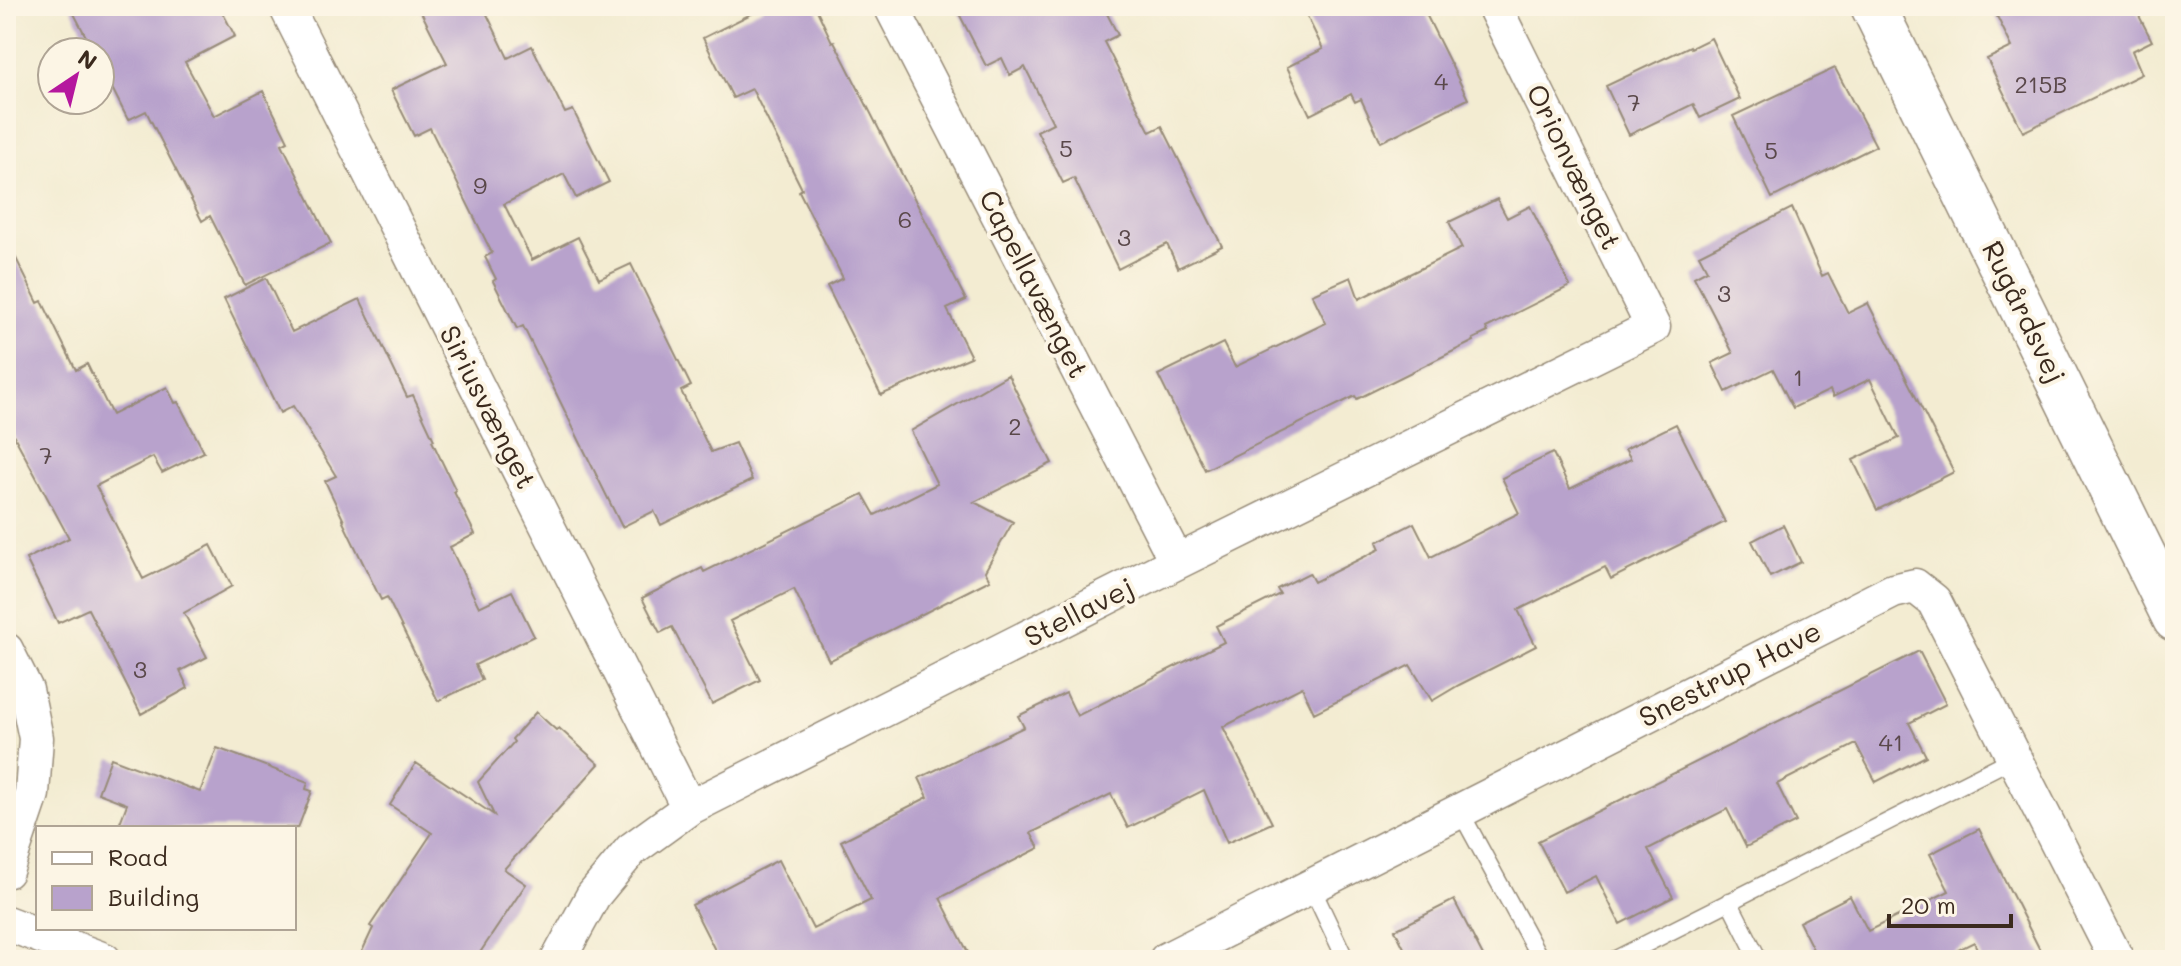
<svg xmlns="http://www.w3.org/2000/svg" width="2181" height="966" viewBox="0 0 2181 966" font-family="Mali,sans-serif">
	<style>
		.building { fill: #b8a2cc }
		.lines { fill: none; stroke-linecap: round; stroke-linejoin: round }
		.service-casing { stroke: #978b78; stroke-width: 19 }
		.minor-casing { stroke: #978b78; stroke-width: 37 }
		.secondary-casing { stroke: #978b78; stroke-width: 47 }
		.service { stroke: #fff; stroke-width: 16 }
		.minor { stroke: #fff; stroke-width: 34 }
		.secondary { stroke: #fff; stroke-width: 44 }
		.labels { text-anchor: middle; stroke-width: 8; stroke-linejoin: round; paint-order: stroke }
		.number-label { font-size: 24px; fill: #5a484a }
		.street-label { font-size: 28px; fill: #3b2a1e; stroke: #fcf5e5 }
	</style>
	<rect width="100%" height="100%" fill="#fcf5e5"/>
	<filter id="ink" filterUnits="userSpaceOnUse"><feTurbulence type="fractalNoise" baseFrequency=".0125" numOctaves="2"/><feDisplacementMap in="SourceGraphic" scale="16" xChannelSelector="R" yChannelSelector="G"/><feConvolveMatrix kernelMatrix="1 2 1 2 8 2 1 2 1" color-interpolation-filters="sRGB"/></filter>
	<filter id="wash" filterUnits="userSpaceOnUse"><feTurbulence type="fractalNoise" baseFrequency=".006" numOctaves="4" result="noise"/><feDisplacementMap in="SourceGraphic" scale="32" xChannelSelector="R" yChannelSelector="G"/><feGaussianBlur stdDeviation="1.8" result="paint"/><feColorMatrix in="noise" values="0 0 0 0 0 0 0 0 0 0 0 0 0 0 0 0 0 1.4 0 .05"/><feComposite in="paint" operator="in"/></filter>
	<g filter="url(#wash)">
		<rect width="100%" height="100%" fill="#f3ecd2"/>
		<g id="blocks">
			<path class="building" d="M70,6H219L235,36L185,62L214,116L263,91L288,141L282,144L331,243L245,285L210,216L202,221L146,111L128,120L100,64V52H94Z
				M418,6H483L508,58L532,46L565,113L573,110L609,182L576,198L564,174L504,204L532,260L578,237L599,279L631,264L691,386L681,391L711,452L735,443L752,480L661,525L654,511L622,527L523,326L517,329L493,281L496,279L485,257L492,253L430,128L414,136L391,90L447,63Z
				M767,6H815L832,42L834,41L966,300L947,309L971,357L881,395L827,286L843,278L799,191L802,189L752,89L733,98L703,38Z
				M955,6H1103L1118,35L1104,42L1150,132L1162,126L1222,246L1178,268L1167,244L1118,269L1074,178L1063,183L1037,131L1053,123L1025,67L1010,75L1002,58L986,66Z
				M1302,6H1422L1468,99L1381,142L1361,99L1355,102L1351,94L1310,115L1287,67L1323,49Z
				M1992,6H2134L2152,41L2132,51L2142,74L2023,132L1987,59L2012,47Z
				M1711,38L1740,99L1700,118L1693,104L1629,135L1606,86L1690,46L1691,48Z
				M1835,68L1876,146L1772,198L1733,116Z
				M1497,199L1507,218L1530,206L1570,286L1486,328L1488,332L1473,339L1474,341L1357,399L1355,396L1205,470L1158,375L1223,343L1235,367L1326,323L1312,294L1351,277L1359,299L1462,248L1449,222Z
				M1792,208L1822,276L1828,273L1848,313L1868,303L1954,472L1877,510L1853,460L1899,438L1870,379L1833,397L1830,390L1793,408L1773,369L1726,392L1712,363L1733,353L1694,277L1707,270L1699,255Z
				M6,238L38,303L42,301L76,370L87,364L112,415L167,387L175,403L178,402L204,452L162,473L153,457L96,486L143,579L211,545L232,586L184,613L207,657L180,671L188,688L141,714L88,609L58,623L26,559L69,538L6,421Z
				M266,278L292,332L360,299L407,397L413,395L434,440L432,441L456,491L454,492L475,534L450,547L479,607L512,591L534,636L475,665L482,680L438,701L387,597L381,600L343,522L344,521L325,481L336,476L293,406L280,413L224,299Z
				M1008,375L1052,463L974,502L1013,522L985,571L990,580L829,661L794,589L730,621L760,680L712,704L672,627L660,633L642,598L702,568L704,572L863,494L875,515L937,484L911,431Z
				M1676,424L1725,522L1611,579L1605,567L1518,610L1536,646L1459,685L1432,701L1410,665L1314,713L1302,687L1223,727L1272,823L1227,843L1204,790L1128,828L1111,794L1031,833L1039,848L940,898L972,960H720L692,905L778,860L813,929L871,900L841,841L928,797L919,778L1024,727L1018,716L1066,693L1077,716L1224,642L1216,626L1280,594L1277,589L1309,573L1314,582L1380,549L1377,542L1414,523L1431,557L1519,513L1502,478L1553,453L1570,489L1631,459L1625,449Z
				M1783,525L1801,562L1770,577L1752,541Z
				M1919,651L1946,704L1909,723L1926,756L1876,782L1856,744L1777,784L1796,822L1746,847L1727,809L1648,849L1673,897L1620,924L1596,876L1564,892L1538,841Z
				M536,712L556,730L559,728L599,764L504,869L526,884L475,960H358L373,928L370,926L432,833L390,805L416,763L494,815L478,782L514,742L512,739Z
				M217,748L308,782L306,789L312,791L298,828H118L127,804L98,793L111,758L200,792Z
				M1979,829L2045,960H1982L1974,942L1938,960H1811L1817,957L1799,922L1850,896L1868,931L1949,891L1930,854Z
				M1454,900L1485,960H1410L1395,930Z"/>
		</g>
	</g>
	<g filter="url(#ink)">
		<use href="#blocks" fill-opacity="0" stroke="#978b78" stroke-width="2"/>
		<g class="lines">
			<g class="service-casing">
				<path id="service" d="M1460,811L1541,960
					M1311,886L1346,960
					M1729,901L1759,960
					M1614,960L2014,758"/>
			</g>
			<g class="minor-casing">
				<path id="minor" d="M286,6L689,808
					M891,6L1177,562
					M6,650L26,690L36,738L32,794L6,871
					M6,923L104,960
					M558,960L593,896L631,850L689,808L1177,562L1653,327L1494,6
					M1166,960L1893,591L1915,586L1934,601L2117,960"/>
			</g>
			<g class="secondary-casing">
				<path id="secondary" d="M1873,6L2175,619"/>
			</g>
			<use href="#service" class="service"/>
			<use href="#minor" class="minor"/>
			<use href="#secondary" class="secondary"/>
		</g>
	</g>
	<g class="labels">
		<g class="number-label">
			<text x="1441" y="90">4</text>
			<text x="2041" y="93">215B</text>
			<text x="1634" y="111">7</text>
			<text x="1066" y="157">5</text>
			<text x="1771" y="159">5</text>
			<text x="480" y="194">9</text>
			<text x="905" y="228">6</text>
			<text x="1124" y="246">3</text>
			<text x="1724" y="302">3</text>
			<text x="1798" y="386">1</text>
			<text x="1015" y="435">2</text>
			<text x="46" y="464">7</text>
			<text x="140" y="678">3</text>
			<text x="1891" y="751">41</text>
		</g>
		<g class="street-label">
			<text transform="translate(1574 167) rotate(64)" y="10">Orionvænget</text>
			<text transform="translate(1034 284) rotate(63)" y="10">Capellavænget</text>
			<text transform="translate(2024 312) rotate(64)" y="10">Rugårdsvej</text>
			<text transform="translate(488 407) rotate(63)" y="10">Siriusvænget</text>
			<text transform="translate(1079 612) rotate(-27)" y="10">Stellavej</text>
			<text transform="translate(1730 674) rotate(-27)" y="10">Snestrup Have</text>
		</g>
	</g>
	<rect width="2181" height="966" fill="none" stroke="#fcf5e5" stroke-width="32"/>
	<rect x="36" y="826" width="260" height="104" fill="#fcf5e5" stroke="#afa495" stroke-width="2"/>
	<rect x="52" y="852" width="40" height="12" fill="#ffffff" stroke="#afa495" stroke-width="2"/>
	<text x="108" y="866" font-size="24" fill="#3b2a1e">Road</text>
	<rect x="52" y="886" width="40" height="24" fill="#b8a2cc" stroke="#afa495" stroke-width="2"/>
	<text x="108" y="906" font-size="24" fill="#3b2a1e">Building</text>
	<g transform="translate(76 76) rotate(35)"><circle r="38" fill="#fcf5e5" stroke="#afa495" stroke-width="2"/>
	<path d="M0-6L14 30L0 20L-14 30Z" fill="#b5179e"/>
	<text y="-12" font-size="22" font-weight="bold" text-anchor="middle" fill="#3b2a1e">N</text>
	</g>
	<path d="M1889 914v12h122v-12" fill="none" stroke="#3b2a1e" stroke-width="4"/>
	<text x="1901" y="914" font-size="24" fill="#3b2a1e" stroke="#fcf5e5" stroke-width="6" paint-order="stroke">20 m</text>
</svg>
